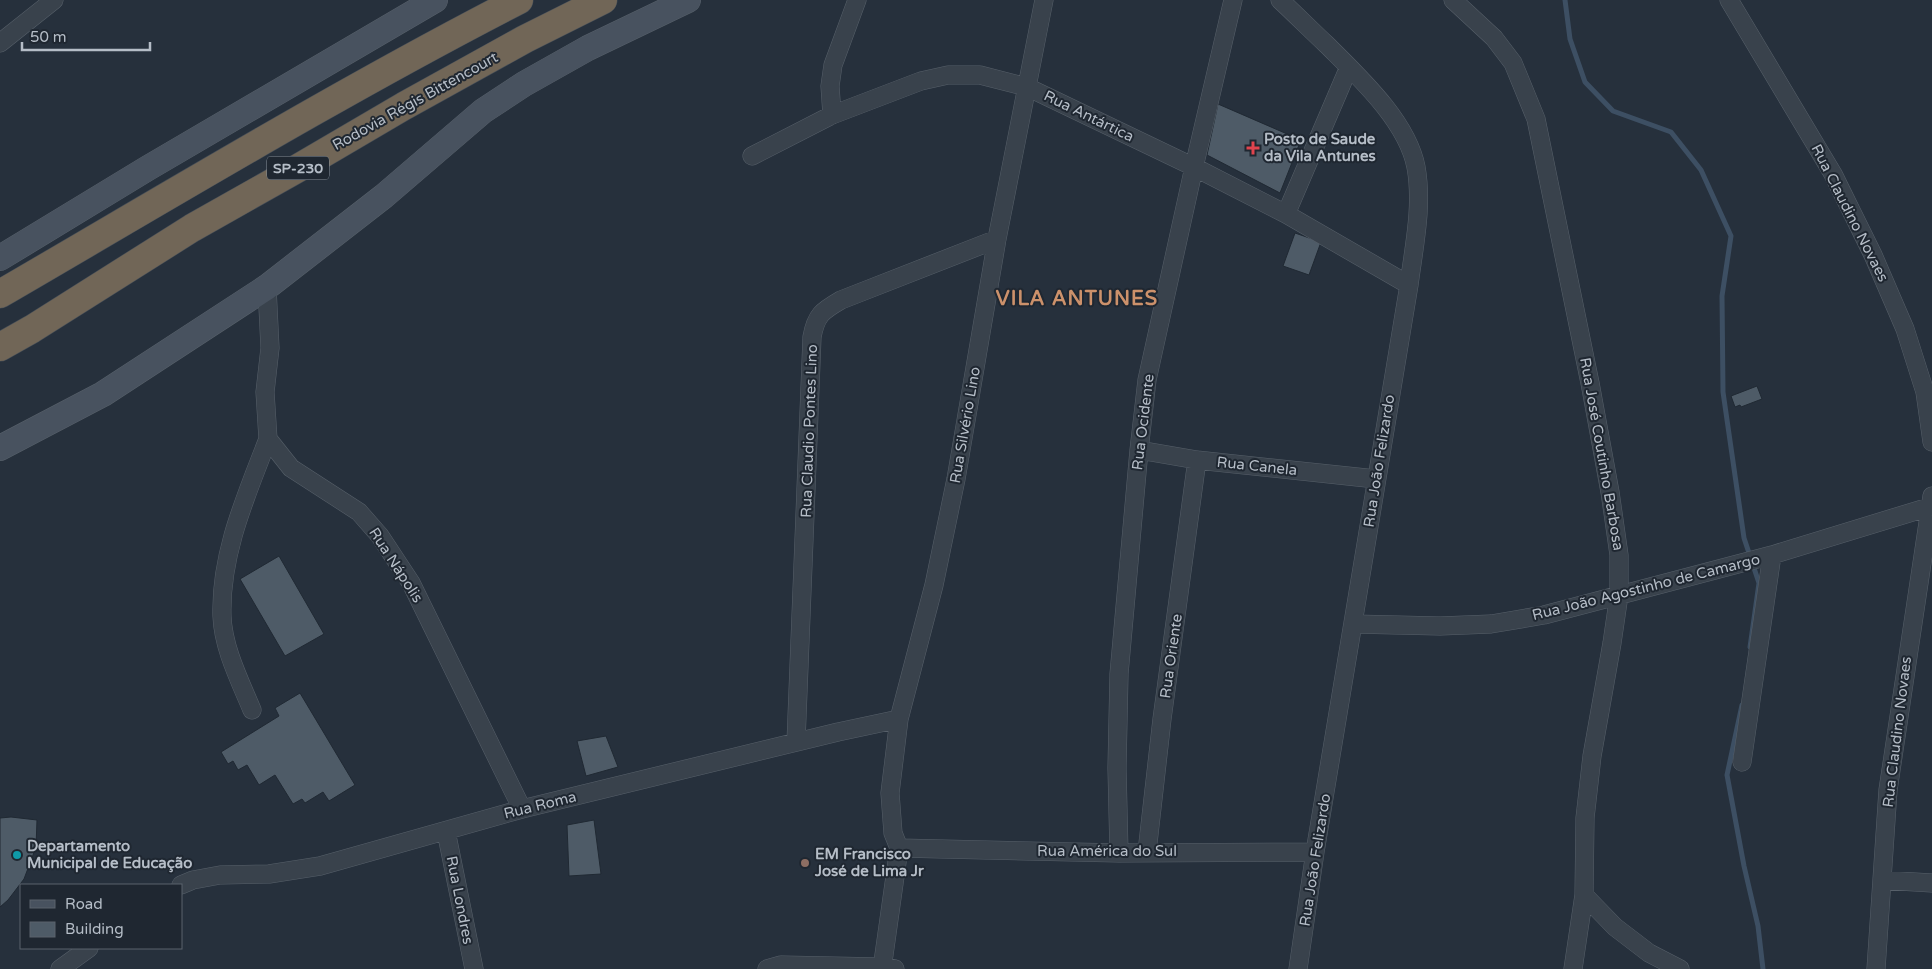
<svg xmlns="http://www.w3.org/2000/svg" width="1932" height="969" viewBox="0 0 1932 969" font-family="'Varela Round',sans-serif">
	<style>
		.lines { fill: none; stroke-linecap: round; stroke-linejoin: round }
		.stream { stroke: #3d4f63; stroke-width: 5 }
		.building { fill: #4e5b67; stroke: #202933 }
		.street-casing { stroke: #57606a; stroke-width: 19 }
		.secondary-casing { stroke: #57606a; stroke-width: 26 }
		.highway-casing { stroke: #444d57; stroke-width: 29 }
		.street { stroke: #39424c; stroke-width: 18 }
		.secondary { stroke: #48525f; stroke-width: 25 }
		.highway { stroke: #716657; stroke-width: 28 }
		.health-dot { fill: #e0444e; stroke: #1f2731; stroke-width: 2 }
		.culture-dot { fill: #0f9aa8; stroke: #1f2731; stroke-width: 2 }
		.education-dot { fill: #8d6e63; stroke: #1f2731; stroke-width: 2 }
		.labels { text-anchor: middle; stroke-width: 4; stroke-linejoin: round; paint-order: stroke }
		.shield { fill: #1f2731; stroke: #88909a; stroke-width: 1 }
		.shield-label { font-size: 14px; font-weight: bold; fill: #b5bdc7 }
		.street-label { font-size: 15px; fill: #b5bdc7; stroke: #1f2731 }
		.poi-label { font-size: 15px; font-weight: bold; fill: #b5bdc7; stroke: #1f2731; text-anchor: start }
		.district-label { font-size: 20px; font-weight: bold; letter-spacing: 1px; fill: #cc916b; stroke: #1f2731 }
	</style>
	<rect width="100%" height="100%" fill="#26303c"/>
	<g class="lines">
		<path class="stream" d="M1565,0L1570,39L1585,82L1613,111L1671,132L1701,170L1731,236L1722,296L1723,392L1744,538L1759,583L1750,647
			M1742,705L1727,775L1744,866L1758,926L1763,969"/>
	</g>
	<path class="building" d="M1218,104L1301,140L1280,193L1207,155Z
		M1295,233L1321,242L1309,275L1283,266Z
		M1757,386L1762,399L1741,407L1740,405L1735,407L1731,396Z
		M279,556L324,634L285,656L240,579Z
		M300,693L355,785L329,801L323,792L305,803L302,799L293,804L275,775L259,785L247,765L238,770L233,761L228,764L221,752L279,716L275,708Z
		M606,736L618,767L586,776L577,741Z
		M11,817L37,820L36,847L24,879L8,900L0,907V818Z
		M594,820L601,874L569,876L567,825Z"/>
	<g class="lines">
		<g class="street-casing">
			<path id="street" d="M1280,0C1296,15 1311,30 1327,45C1359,77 1407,121 1416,167C1423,206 1414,246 1409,285L1315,852L1298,969
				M1453,0L1494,38L1513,63L1536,119L1590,383L1610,492L1619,555V595L1612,643L1592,756L1585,818L1584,895L1573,969
				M1729,0L1833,174L1873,255L1905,329L1925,392L1932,442
				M0,43L54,0
				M832,115L830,86L833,65L857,0
				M752,156L832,115L921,81L948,75H980L1027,87L1194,167L1286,214L1409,285
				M1286,214L1349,67
				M267,287L270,348L265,392L268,439L291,468L359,512L380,536L411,583L522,809
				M1139,450L1197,460L1376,479
				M1353,624L1440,626L1491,624L1544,615L1772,555L1932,506
				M252,710C240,681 223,648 222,616C220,554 246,496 268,439
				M796,742L812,337C816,315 822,311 841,300L997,239
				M1742,762L1772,555
				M446,831L474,969
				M899,848L1119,853L1315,852
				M1147,852L1162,719L1197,460
				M1119,853L1117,768L1119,674L1139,450L1147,380L1194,167L1233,0
				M1882,880L1932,883
				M181,885L193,880L220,875L269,874L320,866L522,809L838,732L899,719
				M1584,895L1615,927L1649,953L1680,969
				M60,969L89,948
				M767,969L781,965L882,967L895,969
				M882,969L899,848L893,833L890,793L899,719L934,585L956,479L997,239L1044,0
				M1876,969L1888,790L1932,496"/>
		</g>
		<g class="secondary-casing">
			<path id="secondary" d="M0,258L148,168L435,0
				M0,448L103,394L267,287L384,196L483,111L524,84L588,48L688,0"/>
		</g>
		<g class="highway-casing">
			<path id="highway" d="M0,294C172,194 342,91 519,0
				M0,347L32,329L192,228L300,167L404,106L525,39L603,0"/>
		</g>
		<use href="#street" class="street"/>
		<use href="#secondary" class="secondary"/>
		<use href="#highway" class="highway"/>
	</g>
	<path class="health-dot" d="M1250.5 140.5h5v5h5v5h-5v5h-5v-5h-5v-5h5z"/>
	<circle class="culture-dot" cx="17" cy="855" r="5"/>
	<circle class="education-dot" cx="805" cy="863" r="5"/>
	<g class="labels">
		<rect class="shield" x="267" y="156.5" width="62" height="23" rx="4"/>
		<g class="shield-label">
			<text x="298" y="173">SP-230</text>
		</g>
		<g class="street-label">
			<text transform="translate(415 101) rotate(-29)" y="5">Rodovia Régis Bittencourt</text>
			<text transform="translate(1089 116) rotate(26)" y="5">Rua Antártica</text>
			<text transform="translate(1850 213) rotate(63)" y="5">Rua Claudino Novaes</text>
			<text transform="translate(1143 422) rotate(-83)" y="5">Rua Ocidente</text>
			<text transform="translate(965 425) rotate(-80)" y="5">Rua Silvério Lino</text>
			<text transform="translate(809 431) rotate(-88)" y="5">Rua Claudio Pontes Lino</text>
			<text transform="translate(1602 454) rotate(80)" y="5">Rua José Coutinho Barbosa</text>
			<text transform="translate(1379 461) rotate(-81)" y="5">Rua João Felizardo</text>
			<text transform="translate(1257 466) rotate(6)" y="5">Rua Canela</text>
			<text transform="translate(396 565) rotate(57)" y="5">Rua Nápolis</text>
			<text transform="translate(1646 587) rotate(-14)" y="5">Rua João Agostinho de Camargo</text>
			<text transform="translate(1171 656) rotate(-82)" y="5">Rua Oriente</text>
			<text transform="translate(1897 732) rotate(-83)" y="5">Rua Claudino Novaes</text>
			<text transform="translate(540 805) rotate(-14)" y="5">Rua Roma</text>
			<text x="1107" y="856">Rua América do Sul</text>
			<text transform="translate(1315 860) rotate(-81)" y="5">Rua João Felizardo</text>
			<text transform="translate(460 900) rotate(79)" y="5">Rua Londres</text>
		</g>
		<g class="poi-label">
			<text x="1264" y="144">Posto de Saude<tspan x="1264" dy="17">da Vila Antunes</tspan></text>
			<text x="27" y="851">Departamento<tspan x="27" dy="17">Municipal de Educação</tspan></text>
			<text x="815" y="859">EM Francisco<tspan x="815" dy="17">José de Lima Jr</tspan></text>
		</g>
		<g class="district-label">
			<text x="1077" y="305">VILA ANTUNES</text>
		</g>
	</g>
	<rect x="20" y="884" width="162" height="65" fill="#1f2731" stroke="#5b636d"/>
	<rect x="30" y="900" width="25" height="8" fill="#48525f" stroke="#5b636d"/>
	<text x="65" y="909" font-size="15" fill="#b5bdc7">Road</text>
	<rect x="30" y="922" width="25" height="15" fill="#4e5b67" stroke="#5b636d"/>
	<text x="65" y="934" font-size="15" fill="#b5bdc7">Building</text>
	<path d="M22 42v8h128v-8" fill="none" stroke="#b5bdc7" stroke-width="2.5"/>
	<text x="30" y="42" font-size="15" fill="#b5bdc7" stroke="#1f2731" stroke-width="4" paint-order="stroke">50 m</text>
</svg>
